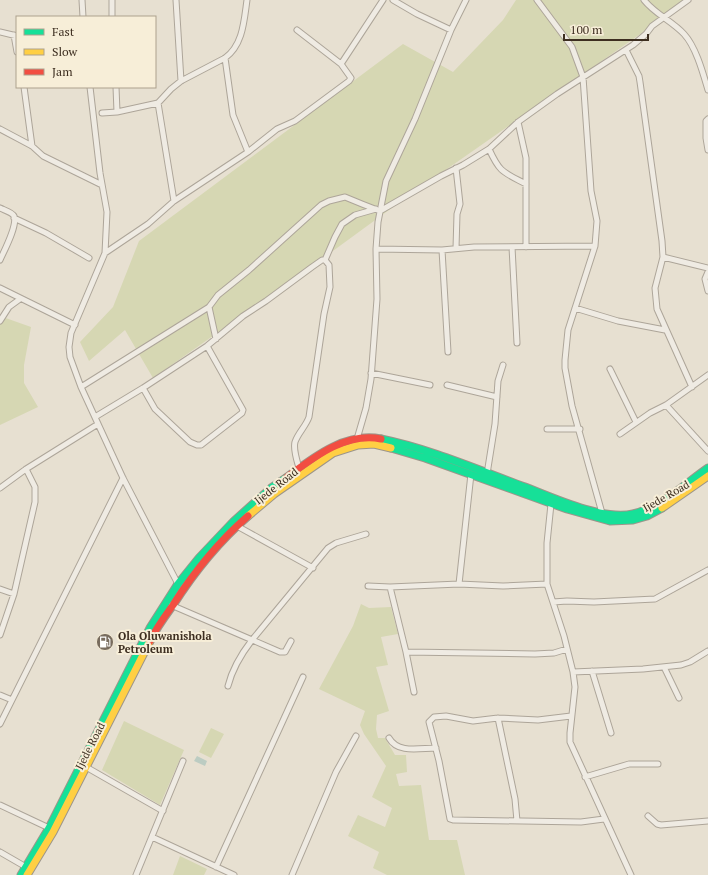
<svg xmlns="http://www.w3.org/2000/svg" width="708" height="875" viewBox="0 0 708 875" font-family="'PT Serif',serif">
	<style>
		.green { fill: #d6d7b3 }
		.water { fill: #bcccc2 }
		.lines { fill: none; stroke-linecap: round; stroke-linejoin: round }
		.street-casing { stroke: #ada599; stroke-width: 7 }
		.fast-casing { stroke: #9c958a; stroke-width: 9 }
		.slow-casing { stroke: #9c958a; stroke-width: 9 }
		.jam-casing { stroke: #9c958a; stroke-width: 9 }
		.street { stroke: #efebe3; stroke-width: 5 }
		.fast { stroke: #16e098; stroke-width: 7 }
		.slow { stroke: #ffcf43; stroke-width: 7 }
		.jam { stroke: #f24e42; stroke-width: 7 }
		.labels { text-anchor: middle; stroke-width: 4; stroke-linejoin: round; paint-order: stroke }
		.street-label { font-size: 11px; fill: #3d2e20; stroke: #f7eed8 }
		.poi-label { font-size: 11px; font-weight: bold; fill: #3d2e20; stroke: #f7eed8; text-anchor: start }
	</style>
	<rect width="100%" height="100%" fill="#e7e0d1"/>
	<path class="green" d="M516,0H689L404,199L311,267L153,378L125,330L89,361L80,342L113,307L139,241L403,44L453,72L503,20Z
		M0,316L31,327L24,365V383L38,407L0,425Z
		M361,604L369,608L391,607L398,634L381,637L388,665L376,667L389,711L377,715L376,729L378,738H385L395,755H406L407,772L396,774L399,786L421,785L429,840H457L465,875H387L373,868L379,852L348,836L358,815L385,827L392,808L372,797L386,766L364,734L360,725L365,711L319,689L353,626Z
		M124,721L184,750L160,805L102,770Z
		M211,728L224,734L211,758L199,752Z
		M180,856L207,869L204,875H173Z"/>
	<path class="water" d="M197,756L207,761L205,766L194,761Z"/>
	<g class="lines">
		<g class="street-casing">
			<path id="street" d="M82,0L83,17
				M112,0V17
				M176,0L181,81
				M393,0L417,14L451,30
				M537,0L572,47L583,77L591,191L597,221L595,246L568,330L565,360V368L572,406L602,513
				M644,0C655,14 672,21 684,34C696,47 703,73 708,90
				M0,32L17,36
				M14,35L17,52
				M626,50L639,76L640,82L662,241L663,257L655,288L657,309L692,387
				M225,58L233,115L248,152
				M341,64L383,0
				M24,87L32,146
				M90,87L100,173L107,212L105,253L71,333L69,347L70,357L81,387L123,478L178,584
				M116,87L117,112
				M158,103L174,201
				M102,113L117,112L158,103L171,89L181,81L225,58C243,45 244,21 247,0
				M708,119L706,121V138L708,150
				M518,122L526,158V247
				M0,129L32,146L43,156L102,185
				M489,149C500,173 503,172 526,184
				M0,208C4,210 12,212 14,216C18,225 4,251 0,260
				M14,218L46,233L89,258
				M512,247L517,343
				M456,248L457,214L460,204L456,168
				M376,249L442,250L474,247L595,246
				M442,250L448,352
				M105,253L148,224L174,201L248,152L277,129L295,121L349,81L351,78L341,64L297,30
				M663,257L708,268
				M325,260L335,237L342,224L355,215L376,209
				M708,272L705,279L708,291
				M0,288L75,325
				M209,307L216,339
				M575,308L618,321L665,330
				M0,321L9,307L20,299
				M610,369L636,422
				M371,373L430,385
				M447,385L497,397
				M81,387L209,307L218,295L249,270L321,205L329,201L345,197L362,204L380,211L441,176L463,165L489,149L518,122L557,94L633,45L646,34L652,26L688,0
				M143,388L155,409L190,442L197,445H201L242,413L243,410L207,346
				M666,405L708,451
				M95,417L143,388L207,346L243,316L266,301L312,267L322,260H325
				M547,429H580
				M620,434L650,413L666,405L708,375
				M357,439L366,408L371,379L377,299L376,249L378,222L386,181L415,119L451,30L466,0
				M299,468C297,461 293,449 295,442C298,433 306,426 309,417L324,314L330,287L329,265L325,260
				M487,474L495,424L498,381L503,365
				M0,488L26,469L98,424
				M237,526L313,568
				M459,584L471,474
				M547,584L564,636L573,672L575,687L570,733V742L631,875
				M368,586L390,587L459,584L503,586L547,584V543L551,504
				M390,587L406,652L414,692
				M0,589L14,594
				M553,602L567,601L594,602L655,599L708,570
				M171,605L280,652H285L291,641
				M0,635L14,594L35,502V487L26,469
				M406,652L535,654L554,653L567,649
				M664,667L679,698
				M592,671L611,733
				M573,672L643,669L681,665L690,662L708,651
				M228,686C232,670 242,653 252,640L328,548L336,543L366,534
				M0,695L12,700
				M571,716L538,720L498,718L473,721L446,716L434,717L429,722L439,761L450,819L453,820L581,822L604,819
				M498,718L515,799L517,821
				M0,724L123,478
				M389,738C398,754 420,748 436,748
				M86,767L163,811
				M585,777L629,764H658
				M0,805L49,828
				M648,816L657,824L661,825L708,821
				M152,837L234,875
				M0,852L26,867
				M216,867L303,677
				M136,875L183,761
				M292,875L336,772L356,736"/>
		</g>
		<g class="fast-casing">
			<path id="fast" d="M381,439C430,449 478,470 525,487C553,498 603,521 633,514C661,507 685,484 708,468
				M391,448L425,458L567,509L610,521L633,520L647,516L662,508
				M21,875L49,828L150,628L178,584L199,558L234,521L271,488L286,478"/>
		</g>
		<g class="slow-casing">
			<path id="slow" d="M662,508L708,476
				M248,516L274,494L333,453L358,445L374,444L391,448
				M27,875L53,832L150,641"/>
		</g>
		<g class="jam-casing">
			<path id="jam" d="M286,478C313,458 345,432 381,439
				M150,641C156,628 165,616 173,605C194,572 218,542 248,516"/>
		</g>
		<use href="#street" class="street"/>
		<use href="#fast" class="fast"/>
		<use href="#slow" class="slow"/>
		<use href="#jam" class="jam"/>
	</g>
	<defs>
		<g id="fuel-disc" transform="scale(0.9)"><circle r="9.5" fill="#786c5e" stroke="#f7eed8"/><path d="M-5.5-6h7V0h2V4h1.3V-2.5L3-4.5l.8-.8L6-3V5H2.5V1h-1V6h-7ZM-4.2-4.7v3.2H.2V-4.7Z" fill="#fff"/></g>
	</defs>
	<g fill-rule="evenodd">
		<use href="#fuel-disc" x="105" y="642"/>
	</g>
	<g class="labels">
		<g class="street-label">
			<text transform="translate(276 486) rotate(-38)" y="4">Ijede Road</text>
			<text transform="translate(666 496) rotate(-30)" y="4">Ijede Road</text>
			<text transform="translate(90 746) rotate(-63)" y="4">Ijede Road</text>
		</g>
		<g class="poi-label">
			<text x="118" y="640">Ola Oluwanishola<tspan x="118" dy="13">Petroleum</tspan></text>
		</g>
	</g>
	<rect x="16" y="16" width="140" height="72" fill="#f7eed8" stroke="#ada18e"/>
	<rect x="24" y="29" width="20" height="6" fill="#16e098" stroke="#ada18e"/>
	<text x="52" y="36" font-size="12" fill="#3d2e20">Fast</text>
	<rect x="24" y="49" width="20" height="6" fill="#ffcf43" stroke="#ada18e"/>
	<text x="52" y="56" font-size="12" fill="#3d2e20">Slow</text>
	<rect x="24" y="69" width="20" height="6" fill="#f24e42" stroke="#ada18e"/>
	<text x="52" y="76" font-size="12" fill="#3d2e20">Jam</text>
	<path d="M564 34v6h84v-6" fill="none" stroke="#3d2e20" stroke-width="2"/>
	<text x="570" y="34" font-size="12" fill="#3d2e20" stroke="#f7eed8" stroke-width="3" paint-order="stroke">100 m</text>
</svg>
